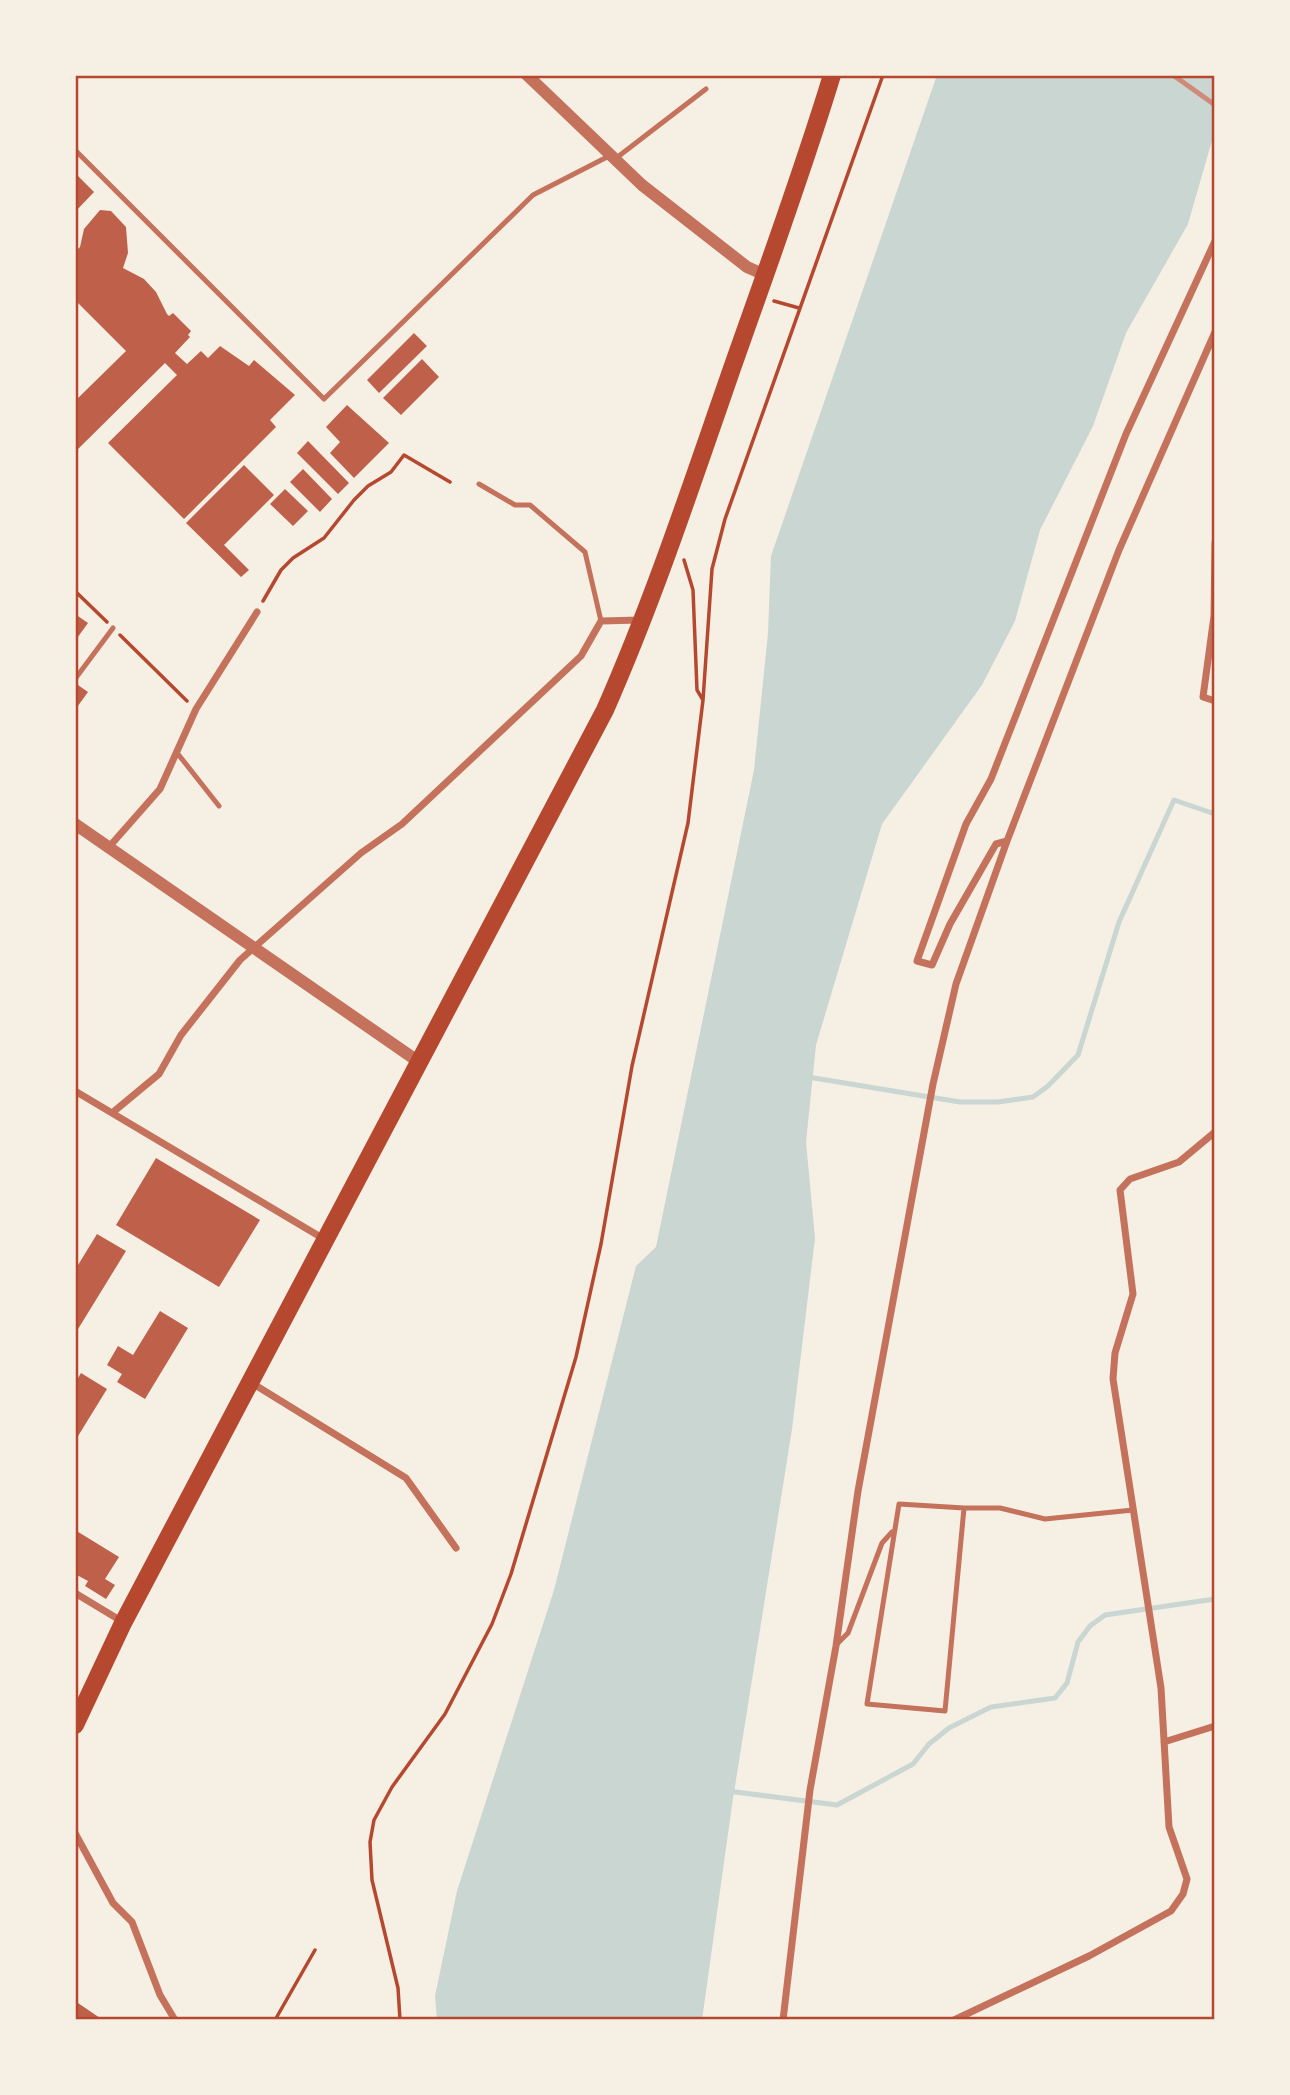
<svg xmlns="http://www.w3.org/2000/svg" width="1290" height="2095" viewBox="0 0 1290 2095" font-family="'Asap Condensed',sans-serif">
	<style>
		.water { fill: #c9d6d2 }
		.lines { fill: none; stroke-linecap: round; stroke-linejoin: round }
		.stream { stroke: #c9d6d2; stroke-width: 5 }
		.building { fill: #bf614a }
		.path { stroke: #b5482f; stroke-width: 3.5 }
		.service { stroke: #c5725c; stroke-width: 5 }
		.minor { stroke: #c5725c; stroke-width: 7 }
		.tertiary { stroke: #c5725c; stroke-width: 12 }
		.primary { stroke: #b5482f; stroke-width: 18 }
		.rail { stroke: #cf8b77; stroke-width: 5 }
		.neatline { fill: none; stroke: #b5482f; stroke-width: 2.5 }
	</style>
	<rect width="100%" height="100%" fill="#f6efe4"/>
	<path class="water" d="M937,75H1215V130L1188,224L1126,333L1093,426L1040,530L1015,621L982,685L882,824L816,1045L806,1142L815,1238L792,1429L732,1805L702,2020H437L435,1996L457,1891L554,1590L636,1266L656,1247L754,770L768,633L771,556Z"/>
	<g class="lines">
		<path class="stream" d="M808,1077L960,1102H998L1033,1097L1048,1086L1078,1055L1119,922L1174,800L1215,814
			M728,1791L837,1805L913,1764L929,1744L949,1728L991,1707L1055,1698L1067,1683L1078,1642L1090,1626L1105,1615L1215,1599"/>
	</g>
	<path class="building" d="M75,173L94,192L75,212Z
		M100,210L111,211L126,227L128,253L123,268L144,279L156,292L167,314L169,316L173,313L191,331L188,335L190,337L175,353L187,364L201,351L208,358L220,346L249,366L254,360L295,395L270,420L276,427L184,519L108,443L177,375L165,363L75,452V401L126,351L75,300V252L80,247L84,229Z
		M414,333L427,346L379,393L367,380Z
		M422,359L439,377L401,415L383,398Z
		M347,405L389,443L354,478L330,453L340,442L326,427Z
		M308,441L349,483L338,494L297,453Z
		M244,465L274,495L224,545L249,570L241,577L186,523Z
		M303,469L332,499L320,512L290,482Z
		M285,489L308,511L293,526L270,504Z
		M75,614L88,623L75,641Z
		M75,683L88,692L75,710Z
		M156,1158L260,1220L219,1287L116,1225Z
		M97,1234L126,1251L75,1334V1270Z
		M160,1311L188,1328L145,1399L117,1382L122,1374L107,1365L118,1346L133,1355Z
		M81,1373L107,1389L75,1441V1383Z
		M75,1530L119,1557L105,1579L115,1585L106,1599L85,1586L88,1581L75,1574Z
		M75,2001L103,2020H75Z"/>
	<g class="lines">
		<path class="path" d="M774,301L799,308
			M684,560L693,590L697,690L703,700
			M75,591L107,622
			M263,601L281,570L293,558L324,538L354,500L368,486L391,472L404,455L450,482
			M120,635L187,701
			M275,2020L315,1950
			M400,2020L398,1988L372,1880L370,1842L374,1820L392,1787L445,1714L492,1624L511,1574L576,1357L601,1244L632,1066L688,823L703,700L712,569L725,519L883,75"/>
		<path class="service" d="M75,150L324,399L533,195L611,155
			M615,159L706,89
			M479,484L515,505H530L585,552L601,621
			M75,679L113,628
			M178,754L219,806
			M964,1508L899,1504L867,1704L945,1711L964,1508H1000L1045,1519L1133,1510
			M837,1644L848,1633L882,1543L892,1532"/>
		<path class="minor" d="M1215,543L1214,616L1203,697L1215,701
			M1007,841L1119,550L1215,332
			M109,847L160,789L196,709L257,612
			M75,1091L324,1239
			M112,1113L159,1074L181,1035L240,960L361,853L402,824L581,656L601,621L640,620
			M250,1382L406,1478L456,1548
			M75,1593L123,1622
			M1164,1742L1215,1726
			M75,1833L113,1903L132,1922L160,1995L175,2020
			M783,2020L810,1790L836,1646L858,1491L933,1084L956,984L1007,841L996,844L950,924L932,965L917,961L966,824L991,779L1126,434L1215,241
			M954,2020L1089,1956L1171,1911L1183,1894L1187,1879L1169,1827L1161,1688L1113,1379L1115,1353L1133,1294L1120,1190L1130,1179L1179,1162L1215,1132"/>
		<path class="tertiary" d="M527,75L642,185L747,267L765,275
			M75,824L419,1062"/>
		<path class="primary" d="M75,1725L123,1623L605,710C653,601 690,489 729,377C764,277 801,177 832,75"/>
		<path class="rail" d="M1173,75L1215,105"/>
	</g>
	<rect width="1290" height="2095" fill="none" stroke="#f6efe4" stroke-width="154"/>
	<rect x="77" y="77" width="1136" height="1941" class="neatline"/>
</svg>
